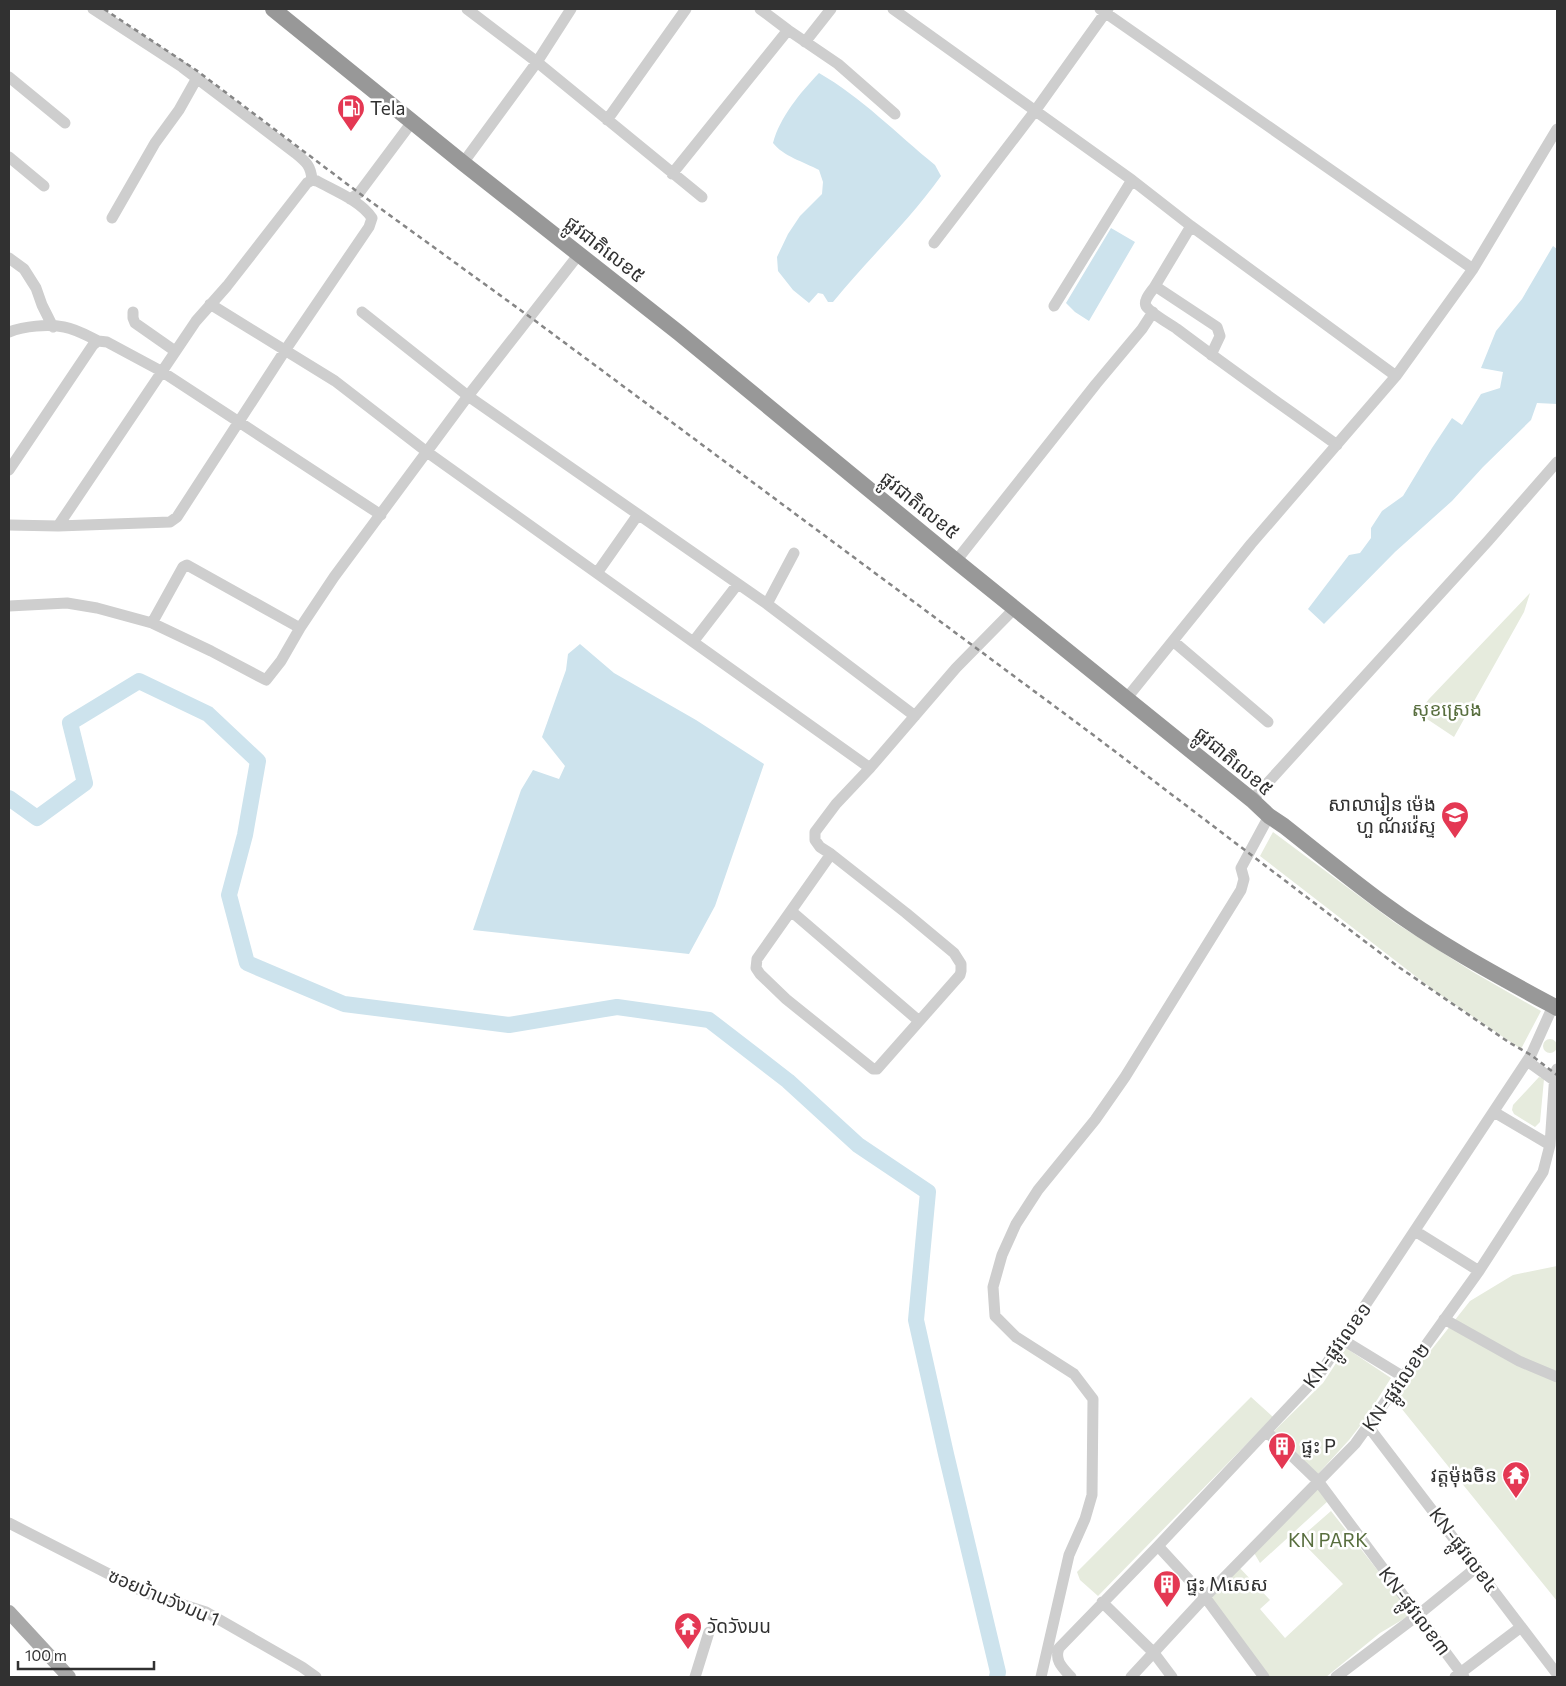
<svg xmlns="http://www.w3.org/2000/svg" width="1566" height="1686" viewBox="0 0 1566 1686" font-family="Commissioner,'Noto Sans Khmer','Noto Sans Thai',sans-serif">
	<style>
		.green { fill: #e6ebdd }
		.water { fill: #cde3ed }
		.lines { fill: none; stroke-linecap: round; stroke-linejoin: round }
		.river { stroke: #cde3ed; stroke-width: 16 }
		.minor { stroke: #cecece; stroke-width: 11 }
		.major { stroke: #a9a9a9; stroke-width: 14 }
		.highway { stroke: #989898; stroke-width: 16 }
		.rail { stroke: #868686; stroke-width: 2.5; stroke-dasharray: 5 4; stroke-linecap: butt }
		.labels { text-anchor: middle; stroke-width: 5; stroke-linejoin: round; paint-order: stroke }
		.poi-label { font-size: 19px; fill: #313131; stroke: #fff; text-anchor: start }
		.street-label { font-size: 19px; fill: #313131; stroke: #fff }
		.park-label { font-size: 19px; fill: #586e3e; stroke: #fff }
	</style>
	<rect width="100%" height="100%" fill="#fff"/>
	<path class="green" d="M1530,593L1524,612L1454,737L1421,715V709L1429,699Z
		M1273,832L1394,922L1473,972L1541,1011L1521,1049L1436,992L1260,856Z
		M1543 1046a7 7 0 1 1 14 0a7 7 0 1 1-14 0Z
		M1539,1077L1544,1079L1540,1122L1535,1127L1514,1114L1512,1110L1513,1105Z
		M1557,1266V1601L1393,1398L1470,1301L1513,1275Z
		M1346,1348L1391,1378L1363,1422L1349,1440L1318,1474L1273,1432L1323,1383Z
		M1251,1397L1273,1417L1098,1596L1080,1580L1077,1572Z
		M1317,1487L1328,1501L1260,1563L1253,1551Z
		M1331,1511L1412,1614L1380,1633L1326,1677H1269L1208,1597L1237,1565L1270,1600L1260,1609L1285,1638L1343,1584L1299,1539Z"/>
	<path class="water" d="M819,73C861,97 897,134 935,165L941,176C909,221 868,259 833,302H828L823,294L818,293L809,303L793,290L778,271L777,257L788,234L800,216L822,194L823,182L819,170C804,162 783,156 773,143C780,117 800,93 819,73Z
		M1111,228L1135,242L1089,321L1075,312L1066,303Z
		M1553,246L1557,249V404L1537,403L1531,420L1483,467L1452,501L1395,552L1324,624L1308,609L1349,555L1360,553L1371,538V528L1382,511L1403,496L1432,448L1452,418L1462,425L1481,394L1500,388L1503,372L1481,368L1496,331L1522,299Z
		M580,644L614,673L696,720L764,764L715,906L689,954L473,930L521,790L533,770L559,779L565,766L542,737L566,670L568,654Z"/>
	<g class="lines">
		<path class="river" d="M9,798L37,818L85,783L70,723L139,681L208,714L258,761L245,835L229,895L247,963L344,1004L509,1025L617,1007L709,1020L788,1081L858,1145L928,1192L916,1320L946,1454L998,1672L997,1677"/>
		<path class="minor" d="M93,9L182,67L294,152C305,161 311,165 312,180
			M467,9L537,62L702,197
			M760,9L788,30L838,64L895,114
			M893,9L1132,180L1191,226L1396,376
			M1100,9L1473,269
			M805,42L831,9
			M9,77L65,123
			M607,120L686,9
			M9,157L44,186
			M463,163L537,62L571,9
			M672,174L788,30
			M350,199L359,193L412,122
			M112,218L155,143L179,110L197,78
			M934,243L1035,111L1108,9
			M9,258L24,269L36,288L42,305L53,327
			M1155,286L1191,226
			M210,304L335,381L427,452L870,768
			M1054,306L1132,180
			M133,312V318L135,323L175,351
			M362,312L468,396L767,604L915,716
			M9,332C25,326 47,324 64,327C76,329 88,336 98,341
			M1211,355L1220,336L1217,327L1155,286C1152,291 1143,300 1146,306C1150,313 1170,324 1177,329C1230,369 1283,406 1337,445
			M9,470L93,345L98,341L107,342L161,371L381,515
			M9,525L58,526L170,522L177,517L286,349L369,227L372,218C361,201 335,191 317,181L312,180
			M58,526L196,321L227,286L307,183L312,180
			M956,561L1096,384L1142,329L1153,312
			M597,573L637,516
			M767,604L794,553
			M9,606L67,603L97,608L152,623L211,651L266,680L281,661L300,628L334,577L468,396L579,254
			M152,623L183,567L187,565L300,628
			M1173,641L1268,722
			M693,642L737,585
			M1126,699L1251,544L1396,376L1473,269L1557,129
			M1252,800L1488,541L1557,462
			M831,854L757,959L756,968L760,974L786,999L873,1069H877L960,975L961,971V964L954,953L906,913L831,854L820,847L815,840V832L836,804L870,768L956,668L1015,608
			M791,911L919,1021
			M1527,1061L1555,1081
			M1494,1112L1550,1145
			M1415,1231L1479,1271
			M1444,1319L1519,1361L1557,1377
			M1343,1340L1402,1376
			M1368,1426L1557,1674
			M1267,1432L1318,1481L1464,1677
			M9,1523L146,1593L206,1612L302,1667L316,1677
			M1158,1546L1205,1597L1264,1677
			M1102,1602L1154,1653L1172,1677
			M695,1677L709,1632
			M1041,1677L1069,1555L1085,1519L1092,1495L1093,1399L1074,1374L1016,1337L995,1316L993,1287L1002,1255L1016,1224L1038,1190L1095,1120L1125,1077L1241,890L1244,879L1241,868L1269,816
			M1071,1677C1063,1668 1054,1661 1059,1648L1158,1546L1319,1375L1531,1055L1553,1006
			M1131,1677L1205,1597L1355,1444L1479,1271L1543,1172L1550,1145L1555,1073L1557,1069
			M1336,1677L1418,1615L1477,1567
			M1455,1677L1521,1627"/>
		<path class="major" d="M9,1612L69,1677"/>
		<path class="highway" d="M273,9L463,163L679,333L956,561L1252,800L1269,816L1284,826C1317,852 1350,879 1384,904C1438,944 1498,976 1557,1008"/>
		<path class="rail" d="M104,9L196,70L359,193L530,317L1096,737L1400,968L1510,1043L1531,1055L1557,1075"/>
	</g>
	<defs>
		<g id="fuel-pin" transform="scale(1.4375)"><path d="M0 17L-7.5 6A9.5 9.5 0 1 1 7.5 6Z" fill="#e43853" stroke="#fff"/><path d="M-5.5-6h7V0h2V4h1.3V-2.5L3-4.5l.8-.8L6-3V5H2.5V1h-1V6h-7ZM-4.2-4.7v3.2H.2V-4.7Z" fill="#fff"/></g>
		<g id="school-pin" transform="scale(1.4375)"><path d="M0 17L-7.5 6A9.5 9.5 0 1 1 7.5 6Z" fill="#e43853" stroke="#fff"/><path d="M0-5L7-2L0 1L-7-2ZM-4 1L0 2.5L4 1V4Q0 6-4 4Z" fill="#fff"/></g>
		<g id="building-pin" transform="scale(1.4375)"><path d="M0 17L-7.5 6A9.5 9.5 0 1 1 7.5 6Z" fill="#e43853" stroke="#fff"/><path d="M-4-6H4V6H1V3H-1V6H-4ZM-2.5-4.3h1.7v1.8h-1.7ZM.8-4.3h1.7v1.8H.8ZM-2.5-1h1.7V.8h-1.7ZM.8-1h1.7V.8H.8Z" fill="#fff"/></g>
		<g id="temple-pin" transform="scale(1.4375)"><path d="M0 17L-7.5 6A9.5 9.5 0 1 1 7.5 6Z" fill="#e43853" stroke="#fff"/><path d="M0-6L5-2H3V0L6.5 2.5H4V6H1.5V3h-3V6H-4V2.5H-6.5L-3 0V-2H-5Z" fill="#fff"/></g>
	</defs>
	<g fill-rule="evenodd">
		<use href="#fuel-pin" x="351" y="108"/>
		<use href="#school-pin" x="1455" y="815"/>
		<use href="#building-pin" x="1282" y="1446"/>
		<use href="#temple-pin" x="1516" y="1475"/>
		<use href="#building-pin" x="1167" y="1584"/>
		<use href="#temple-pin" x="688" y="1626"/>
	</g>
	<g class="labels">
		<g class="poi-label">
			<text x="370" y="115">Tela</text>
			<text x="1436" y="811" text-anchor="end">សាលារៀន ម៉េង<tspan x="1436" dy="22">ហួ ណ័រវ៉េស្ទ</tspan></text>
			<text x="1301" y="1453">ផ្ទះ P</text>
			<text x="1497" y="1482" text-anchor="end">វត្តម៉ុងចិន</text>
			<text x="1186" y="1591">ផ្ទះ Mសេស</text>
			<text x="707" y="1633">วัดวังมน</text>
		</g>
		<g class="street-label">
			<text transform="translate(605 249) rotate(38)" y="7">ផ្លូវជាតិលេខ៥</text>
			<text transform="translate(920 505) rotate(39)" y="7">ផ្លូវជាតិលេខ៥</text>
			<text transform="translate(1234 761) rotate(40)" y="7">ផ្លូវជាតិលេខ៥</text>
			<text transform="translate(1337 1345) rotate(-54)" y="7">KN-ផ្លូវលេខ១</text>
			<text transform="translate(1396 1387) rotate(-55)" y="7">KN-ផ្លូវលេខ២</text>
			<text transform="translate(1464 1550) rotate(53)" y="7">KN-ផ្លូវលេខ៤</text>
			<text transform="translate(164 1597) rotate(23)" y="7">ซอยบ้านวังมน 1</text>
			<text transform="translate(1415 1611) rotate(53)" y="7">KN-ផ្លូវលេខ៣</text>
		</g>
		<g class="park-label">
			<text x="1447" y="716">សុខស្រេង</text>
			<text x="1328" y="1547">KN PARK</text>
		</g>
	</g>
	<rect width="1566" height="1686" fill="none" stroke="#313131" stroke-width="20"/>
	<path d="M18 1661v8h136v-8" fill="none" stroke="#313131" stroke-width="2.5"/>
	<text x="25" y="1661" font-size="15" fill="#313131" stroke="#ffffff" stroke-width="4" paint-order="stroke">100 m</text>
</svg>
